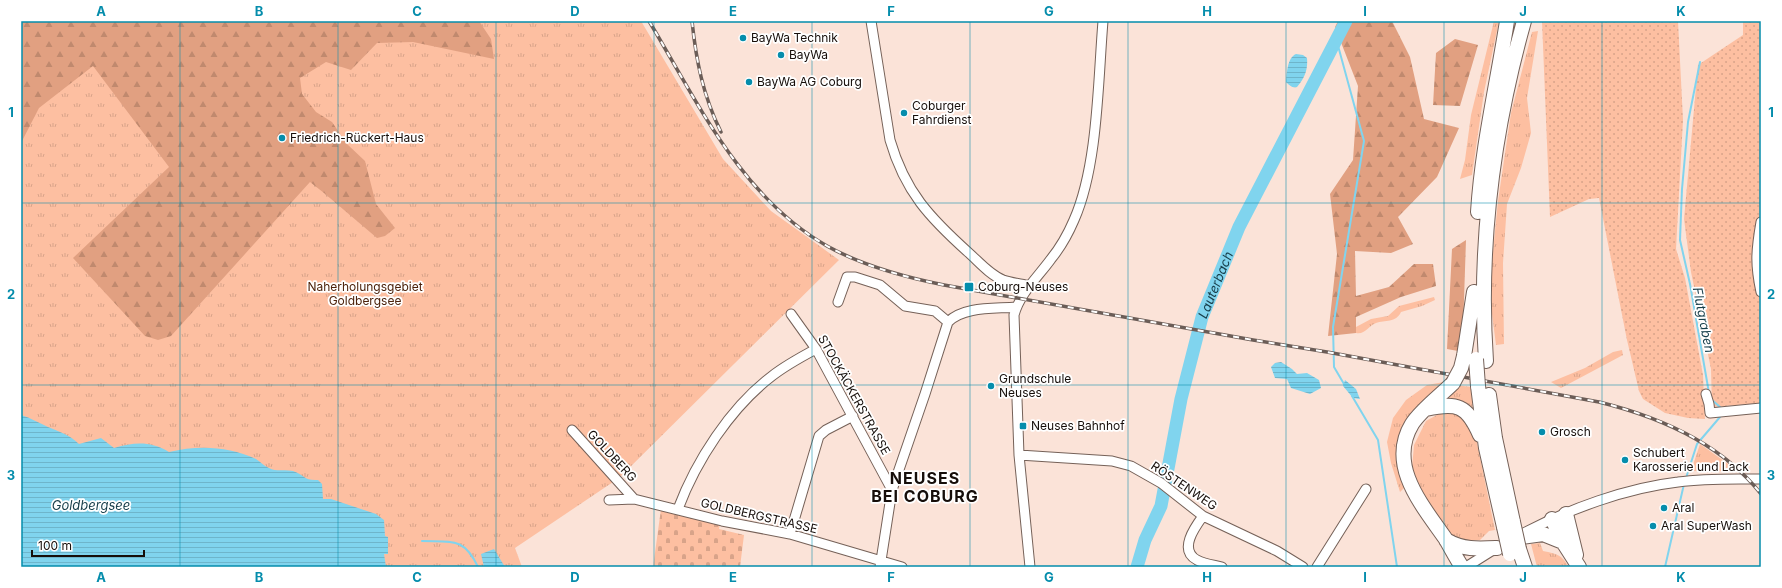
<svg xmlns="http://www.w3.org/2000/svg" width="1782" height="588" viewBox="0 0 1782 588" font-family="Inter,sans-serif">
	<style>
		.grass { fill: url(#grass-tufts) }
		.forest { fill: url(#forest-firs) }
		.cemetery { fill: url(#cemetery-stones) }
		.garden { fill: url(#garden-dots) }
		.water { fill: url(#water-rules) }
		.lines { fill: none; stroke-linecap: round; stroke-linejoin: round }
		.stream { stroke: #80d4ee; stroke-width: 2 }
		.river { stroke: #80d4ee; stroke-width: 13 }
		.minor-casing { stroke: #756158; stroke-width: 11 }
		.highway-casing { stroke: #756158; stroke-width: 16 }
		.minor { stroke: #fff; stroke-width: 9 }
		.highway { stroke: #fff; stroke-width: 14 }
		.rail-casing { stroke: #6b5d57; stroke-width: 3.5 }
		.rail { stroke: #fff; stroke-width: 2; stroke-dasharray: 6; stroke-linecap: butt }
		.highway-bridge-casing { stroke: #756158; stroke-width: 16; stroke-linecap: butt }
		.highway-bridge { stroke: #fff; stroke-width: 14 }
		.grid { fill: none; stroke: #058dac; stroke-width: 1; stroke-opacity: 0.55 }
		.poi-dot { fill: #058dac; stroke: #fff; stroke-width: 1.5 }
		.labels { text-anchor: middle; stroke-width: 3.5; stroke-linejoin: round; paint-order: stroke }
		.poi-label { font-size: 12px; fill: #160e0a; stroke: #fff; text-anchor: start }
		.park-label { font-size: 12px; fill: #4c220b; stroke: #fff }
		.street-label { font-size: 12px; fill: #160e0a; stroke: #fff }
		.water-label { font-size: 13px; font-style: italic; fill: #173e4a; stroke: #fff }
		.district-label { font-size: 16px; font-weight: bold; letter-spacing: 1px; fill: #160e0a; stroke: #fff }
		.neatline { fill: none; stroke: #058dac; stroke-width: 1.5 }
		.grid-label { font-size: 13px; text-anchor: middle; font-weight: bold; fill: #058dac }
	</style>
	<defs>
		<pattern id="grass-tufts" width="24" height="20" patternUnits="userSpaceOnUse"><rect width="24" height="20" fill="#fdbfa1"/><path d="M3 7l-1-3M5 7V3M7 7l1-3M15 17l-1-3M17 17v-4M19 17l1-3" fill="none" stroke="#d8a389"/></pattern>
		<pattern id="forest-firs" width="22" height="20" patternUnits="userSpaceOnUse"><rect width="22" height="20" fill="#e1a081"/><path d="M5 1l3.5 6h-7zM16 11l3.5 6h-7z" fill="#c0896e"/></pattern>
		<pattern id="cemetery-stones" width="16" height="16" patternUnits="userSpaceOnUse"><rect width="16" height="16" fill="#fdbfa1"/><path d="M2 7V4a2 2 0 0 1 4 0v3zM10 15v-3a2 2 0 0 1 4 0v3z" fill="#d8a389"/></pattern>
		<pattern id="garden-dots" width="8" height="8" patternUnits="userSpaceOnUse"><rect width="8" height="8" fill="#fdbfa1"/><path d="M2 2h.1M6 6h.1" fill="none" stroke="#d8a389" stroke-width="1.8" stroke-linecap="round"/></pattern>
		<pattern id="water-rules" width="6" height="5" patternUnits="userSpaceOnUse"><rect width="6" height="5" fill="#80d4ee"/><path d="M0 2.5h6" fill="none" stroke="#6eb5cb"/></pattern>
	</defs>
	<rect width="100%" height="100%" fill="#fbe3d8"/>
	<path class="grass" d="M21,21H641L723,159L771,211L839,260L619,478L515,548L522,567H21Z
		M1494,21H1499L1484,92L1472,175L1460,179L1465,160L1471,115Z
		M1538,31L1527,98L1531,133L1521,168L1507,204L1503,263L1504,344L1496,345L1492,314V262L1498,201L1511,113L1532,32Z
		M1434,297L1435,300L1422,306L1401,312C1396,323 1385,320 1376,323C1368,326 1365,335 1356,333V327L1371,319L1388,316L1399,306Z
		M1622,350L1623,355L1561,388L1551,382L1585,368L1613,352Z
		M1444,382C1434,394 1421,401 1412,412C1393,433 1394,463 1405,487L1400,492L1391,463L1387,442L1393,418L1406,400L1427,385Z
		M1456,385L1471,387L1473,412L1442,400Z
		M1444,411L1462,412L1476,438L1495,530L1489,531L1480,540H1466L1455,538L1447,529L1431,505L1419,486L1412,468L1414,445L1426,421Z
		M1700,444L1731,466L1721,471H1691Z
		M1540,543L1543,551C1549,552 1559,554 1563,559C1566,562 1566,564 1570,567H1537L1531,544Z"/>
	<path class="forest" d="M21,21H479L491,39L494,59L413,42L377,43L351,70L326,62L300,78L302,94L316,112L332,122L347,144L365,161L376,204L395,228L385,236L377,238L324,193L310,182L171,336L158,340L145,336L73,258L169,167L93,66L39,108L21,143Z
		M1338,21H1392L1410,57L1424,119L1459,128L1437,177L1398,217L1413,244L1391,253L1355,251L1356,296L1389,287L1414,264H1433L1436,286L1401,297L1356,317V333L1328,336L1337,254L1330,194L1353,160L1358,86L1335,27Z
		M1455,39L1478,45L1460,106L1433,105L1436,53Z
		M1466,240L1463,329L1458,351L1447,349L1452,249Z"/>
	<path class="cemetery" d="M661,509L720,524L719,529L744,535L740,567H653Z"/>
	<path class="garden" d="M1542,21H1678L1683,120L1676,249L1685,278L1703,375L1705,419L1688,418L1665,413L1643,399L1639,391L1627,340L1599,198L1589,199L1550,217Z
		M1743,21H1761V403L1712,407L1711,369L1691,272L1684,219L1698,65L1743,35Z"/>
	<path class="water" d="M1296,54L1303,55L1307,58C1308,69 1305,78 1297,87C1292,88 1290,86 1286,82C1287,73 1287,58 1296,54Z
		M1281,362L1292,369L1297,374L1307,373L1319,380L1321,388L1310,394L1291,388L1287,379L1275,378L1271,367L1275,363Z
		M1345,380L1356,389L1360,399L1353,398L1343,386Z
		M21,415C31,418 39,423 48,427C60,432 70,435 79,444L101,438L114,448C135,442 150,441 169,452C198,445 228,446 256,459C261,462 264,466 269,468C276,472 285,469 293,471C305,475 304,481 318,480L322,484L323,499H331L376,514L384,520L385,536L388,537V554H384L386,567H21Z
		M494,549L505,567H484L481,554Z"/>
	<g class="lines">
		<path class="stream" d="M1337,42L1364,141L1333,327L1334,367L1344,384
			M1700,62L1688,122L1682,189L1680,240L1690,284L1709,393
			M1352,396L1378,440L1397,567
			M1712,400L1720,407V410
			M1686,478L1697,444L1720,417V415
			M422,541C452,542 464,537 478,567
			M1665,567L1684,484"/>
		<path class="river" id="s1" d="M1137,567L1145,540L1161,506L1181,399L1202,317L1239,227L1346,21"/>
		<g class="minor-casing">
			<path id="minor" d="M871,21L890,140C905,192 930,218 969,253C979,262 990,275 1003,280C1012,283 1022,284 1030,286
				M1761,222C1756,251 1755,264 1761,292
				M838,302L847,277H855L880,285L905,306L935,311L948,322
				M791,314L816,349L892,490
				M1706,394L1709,404L1710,413L1761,408
				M572,430L634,499
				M1019,455L1112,461L1131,466L1161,483L1203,516L1277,551L1303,567
				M609,500L634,499L722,521L790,534L902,567
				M678,509C696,461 730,408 772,376C786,365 801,357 816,349
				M1203,516C1195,527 1178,550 1197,560C1204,564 1214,565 1222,567
				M790,534L819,436L826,430L853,416
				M1522,534C1569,509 1626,488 1678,482C1706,478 1734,479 1761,479
				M880,567L892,490L925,394L948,322C964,306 995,309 1016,307
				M1030,567L1019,455L1014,315C1020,293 1038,277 1051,259C1060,248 1068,234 1074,220C1098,166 1098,81 1103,21
				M1317,567L1366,489
				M1466,567L1493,550"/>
		</g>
		<g class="highway-casing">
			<path id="highway" d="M1478,212C1482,148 1497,85 1507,21
				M1464,356L1474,292
				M1486,361C1478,246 1493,132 1524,21
				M1453,383C1441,395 1421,410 1412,424C1387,465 1422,505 1445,538C1451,548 1456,558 1462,567
				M1478,386L1486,448L1504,527
				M1489,395L1495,438L1513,522
				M1426,409C1457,402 1467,405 1480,435
				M1566,514L1576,555
				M1552,519L1563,542L1579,567
				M1514,538L1543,534L1563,542
				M1446,540C1463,550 1478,549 1497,548
				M1519,549L1525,567"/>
		</g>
		<use href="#minor" class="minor"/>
		<use href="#highway" class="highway"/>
		<g class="rail-casing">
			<path id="rail" d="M649,21C698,103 741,197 827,246C863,266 904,277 944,285L1253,340L1327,352L1599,402C1660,417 1721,443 1761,494
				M692,21C696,60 703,96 721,132"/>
		</g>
		<use href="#rail" class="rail"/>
		<g class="highway-bridge-casing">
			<path id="highway-bridge" d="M1476,359L1478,386
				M1453,383L1461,368L1464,356
				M1513,522L1519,549
				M1504,527L1510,554"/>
		</g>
		<use href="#highway-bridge" class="highway-bridge"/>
	</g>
	<path class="grid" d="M180,21V567M338,21V567M496,21V567M654,21V567M812,21V567M970,21V567M1128,21V567M1286,21V567M1444,21V567M1602,21V567M21,203H1761M21,385H1761"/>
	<g class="poi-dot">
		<circle cx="743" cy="38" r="4"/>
		<circle cx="781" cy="55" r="4"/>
		<circle cx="749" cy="82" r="4"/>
		<circle cx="904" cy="113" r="4"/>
		<circle cx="282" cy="138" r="4"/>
		<rect x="964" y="282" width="10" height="10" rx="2"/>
		<circle cx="991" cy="386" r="4"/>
		<rect x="1019" y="422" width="8" height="8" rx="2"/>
		<circle cx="1542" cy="432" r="4"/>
		<circle cx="1625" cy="460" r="4"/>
		<circle cx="1664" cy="508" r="4"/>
		<circle cx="1653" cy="526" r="4"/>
	</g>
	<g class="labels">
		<g class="poi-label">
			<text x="751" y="42">BayWa Technik</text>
			<text x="789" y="59">BayWa</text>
			<text x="757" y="86">BayWa AG Coburg</text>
			<text x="912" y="110">Coburger<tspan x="912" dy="14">Fahrdienst</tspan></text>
			<text x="290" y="142">Friedrich-Rückert-Haus</text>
			<text x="978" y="291">Coburg-Neuses</text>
			<text x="999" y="383">Grundschule<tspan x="999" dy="14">Neuses</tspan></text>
			<text x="1031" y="430">Neuses Bahnhof</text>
			<text x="1550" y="436">Grosch</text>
			<text x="1633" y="457">Schubert<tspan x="1633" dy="14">Karosserie und Lack</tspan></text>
			<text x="1672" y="512">Aral</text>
			<text x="1661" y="530">Aral SuperWash</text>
		</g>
		<g class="park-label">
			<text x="365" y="291">Naherholungsgebiet<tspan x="365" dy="14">Goldbergsee</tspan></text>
		</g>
		<g class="street-label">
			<text transform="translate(854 395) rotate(61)" y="4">STOCKÄCKERSTRASSE</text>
			<text transform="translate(612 456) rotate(47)" y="4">GOLDBERG</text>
			<text transform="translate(1184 486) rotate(34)" y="4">RÖSTENWEG</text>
			<text transform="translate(759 516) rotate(13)" y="4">GOLDBERGSTRASSE</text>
		</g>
		<g class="water-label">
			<text dy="5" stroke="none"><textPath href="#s1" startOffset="294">Lauterbach</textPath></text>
			<text transform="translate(1704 320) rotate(79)" y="5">Flutgraben</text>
			<text x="91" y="510">Goldbergsee</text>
		</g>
		<g class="district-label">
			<text x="925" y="484">NEUSES<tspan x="925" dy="18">BEI COBURG</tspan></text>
		</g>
	</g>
	<rect width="1782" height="588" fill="none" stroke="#ffffff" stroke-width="44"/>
	<path d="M32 550v6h112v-6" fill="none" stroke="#160e0a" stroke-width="2"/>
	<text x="38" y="550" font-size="12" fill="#160e0a" stroke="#ffffff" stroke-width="3" paint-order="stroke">100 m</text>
	<rect x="22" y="22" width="1738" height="544" class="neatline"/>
	<g class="grid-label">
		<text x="101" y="16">A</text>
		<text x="259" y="16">B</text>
		<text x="417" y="16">C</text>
		<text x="575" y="16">D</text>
		<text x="733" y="16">E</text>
		<text x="891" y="16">F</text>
		<text x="1049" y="16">G</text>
		<text x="1207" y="16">H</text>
		<text x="1365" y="16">I</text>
		<text x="1523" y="16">J</text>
		<text x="1681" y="16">K</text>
		<text x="11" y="117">1</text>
		<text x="1771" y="117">1</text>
		<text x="11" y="299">2</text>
		<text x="1771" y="299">2</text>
		<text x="11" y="480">3</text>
		<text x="1771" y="480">3</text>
		<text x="101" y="582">A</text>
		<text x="259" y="582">B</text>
		<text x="417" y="582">C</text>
		<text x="575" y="582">D</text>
		<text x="733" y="582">E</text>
		<text x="891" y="582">F</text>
		<text x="1049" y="582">G</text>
		<text x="1207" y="582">H</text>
		<text x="1365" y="582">I</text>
		<text x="1523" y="582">J</text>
		<text x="1681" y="582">K</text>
	</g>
</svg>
